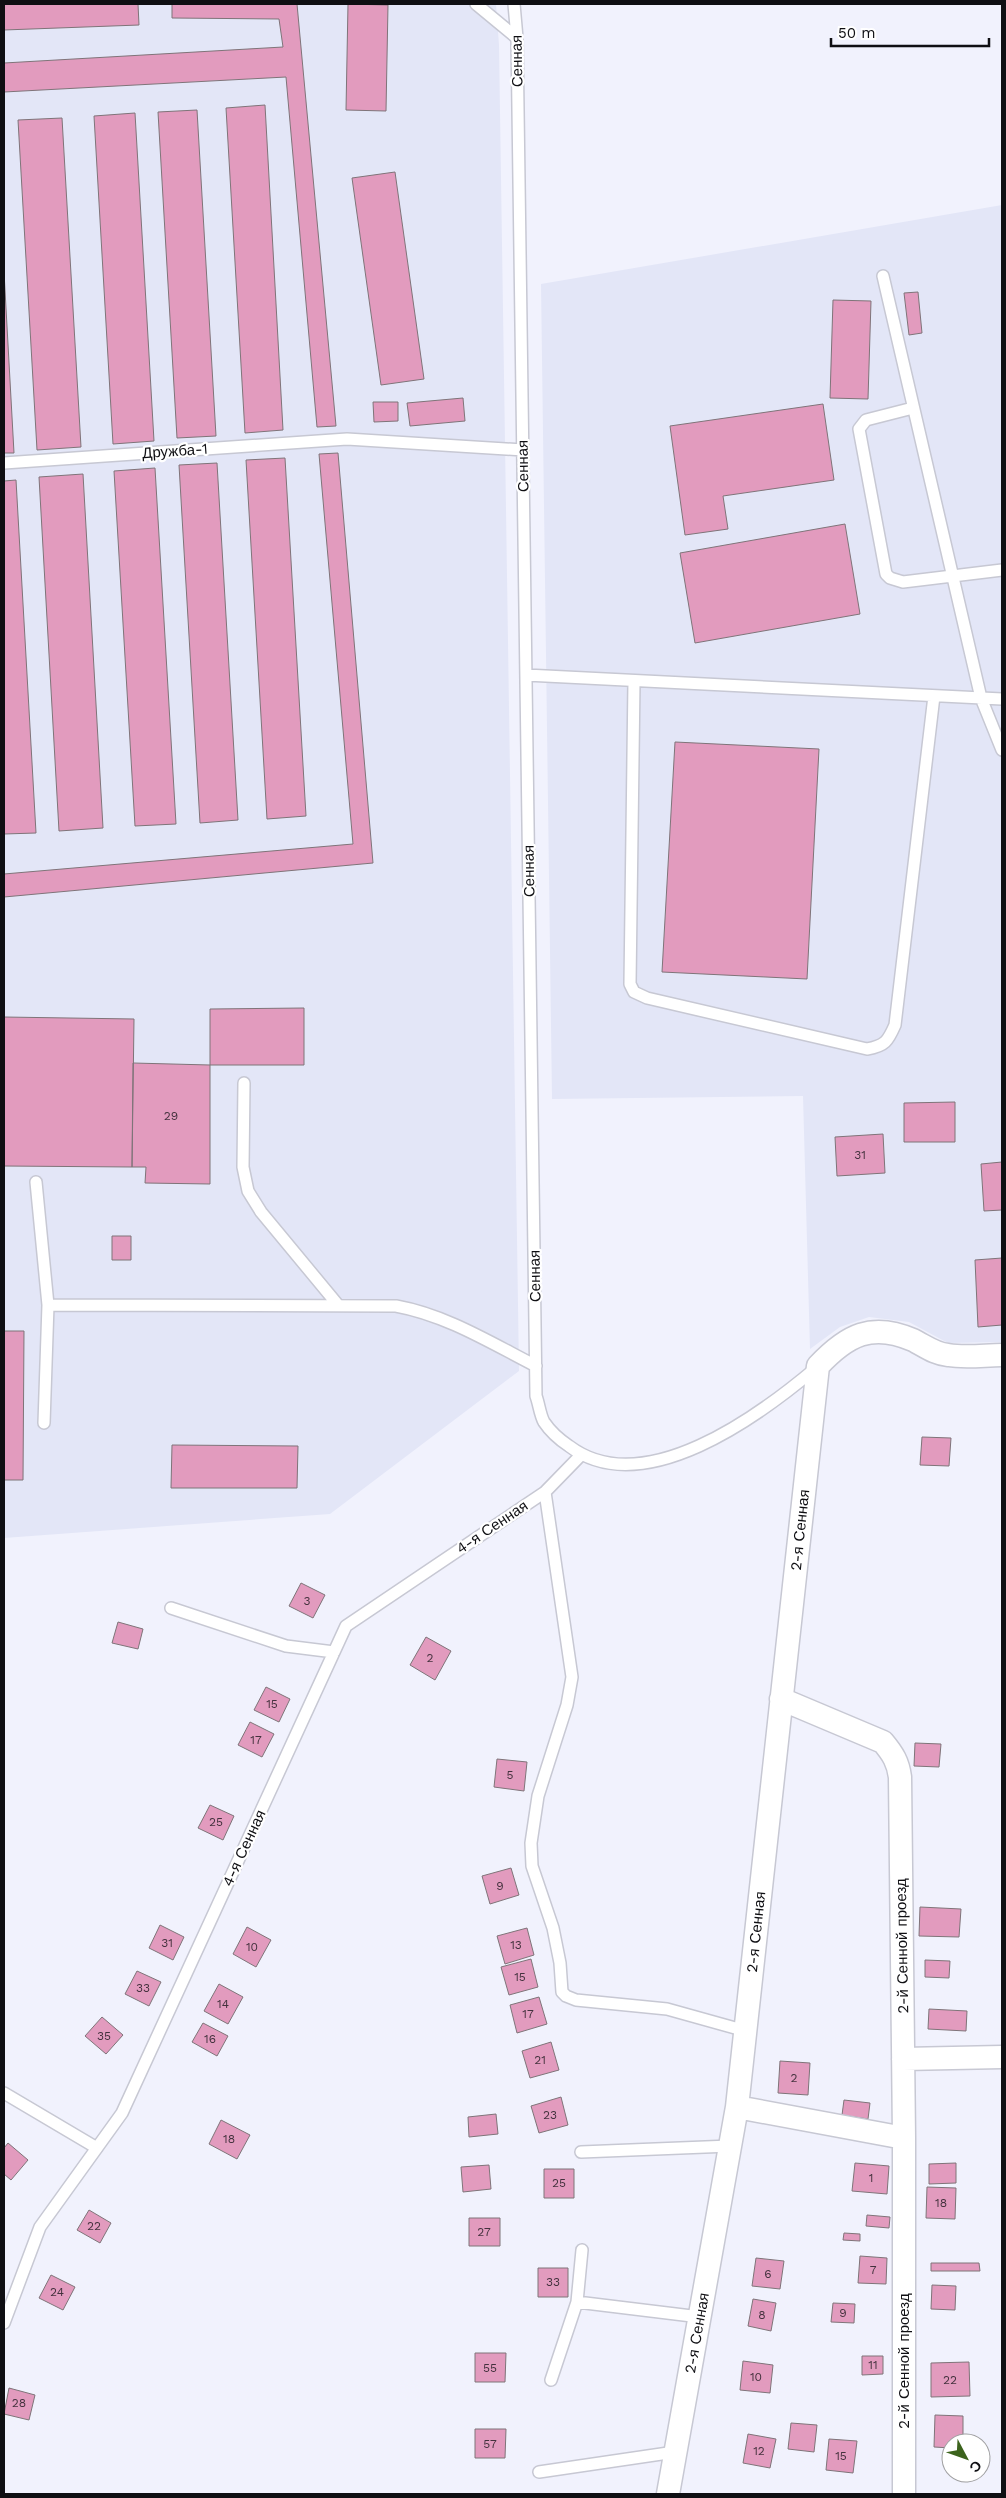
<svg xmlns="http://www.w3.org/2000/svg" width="1006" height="2498" viewBox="0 0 1006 2498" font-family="'Work Sans',sans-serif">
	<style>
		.built { fill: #e3e6f7 }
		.building { fill: #e29bbe; stroke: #7f7479 }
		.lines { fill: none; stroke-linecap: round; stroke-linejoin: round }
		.lane-casing { stroke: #c7c8d3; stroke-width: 14 }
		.street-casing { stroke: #c7c8d3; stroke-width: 25 }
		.lane { stroke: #fff; stroke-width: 11 }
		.street { stroke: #fff; stroke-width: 22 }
		.labels { text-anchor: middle; stroke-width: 4.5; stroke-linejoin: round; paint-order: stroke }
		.number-label { font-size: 12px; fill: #44323e }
		.street-label { font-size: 15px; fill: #0f0f13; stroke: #fff }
	</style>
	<rect width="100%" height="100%" fill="#f1f2fd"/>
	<path class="built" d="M4,4H496L499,45L519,1371L330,1514L4,1538Z
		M1002,205V1342L948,1343L909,1322L869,1317L840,1327L810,1349L803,1096L552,1099L541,284Z"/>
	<path class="building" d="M4,4H138L139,25L4,30Z
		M172,4H297L336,426L317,427L286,77L4,92V63L283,47L279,19L172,18Z
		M348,4L388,5L386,111L346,110Z
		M265,105L283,430L245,433L226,108Z
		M197,110L216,436L177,438L158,112Z
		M135,113L154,441L113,444L94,116Z
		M62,118L81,447L37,450L18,120Z
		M395,172L424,379L381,385L352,178Z
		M4,272L14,453H4Z
		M918,292L922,333L909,335L904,293Z
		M833,300L871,301L868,399L830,398Z
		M463,398L465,421L410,426L407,403Z
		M373,402H398V421L374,422Z
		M823,404L834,480L723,496L728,529L685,535L670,426Z
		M338,453L373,863L4,897V874L353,844L319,454Z
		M285,458L306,816L267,819L246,460Z
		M217,463L238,820L200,823L179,465Z
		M155,468L176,824L135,826L114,471Z
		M83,474L103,828L59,831L39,477Z
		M16,480L36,833L4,834V481Z
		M845,524L860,614L695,643L680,553Z
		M675,742L819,749L807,979L662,972Z
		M304,1008V1065H210V1009Z
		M4,1017L134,1019L132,1167L4,1166Z
		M133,1063L210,1065V1184L145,1183L146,1167H132Z
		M955,1102V1142H904V1103Z
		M883,1134L885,1173L837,1176L835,1137Z
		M1002,1162V1210L984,1211L981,1164Z
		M112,1236H131V1260H112Z
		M1002,1258V1325L978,1327L975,1260Z
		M4,1331H24L23,1480H4Z
		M922,1437L951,1438L949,1466L920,1465Z
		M172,1445L298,1446L297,1488H171Z
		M301,1583L325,1595L313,1618L289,1606Z
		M118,1622L143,1629L138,1649L112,1643Z
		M426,1637L451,1651L435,1680L410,1665Z
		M266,1687L290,1699L279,1722L254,1710Z
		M250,1722L274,1734L262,1757L238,1745Z
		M915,1743L941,1744L939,1767L914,1766Z
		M497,1759L527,1762L524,1791L494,1787Z
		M210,1805L234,1816L223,1840L198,1828Z
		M511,1868L519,1895L490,1904L482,1876Z
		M920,1907L961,1909L959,1937L919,1936Z
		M160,1925L184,1937L173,1960L149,1948Z
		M247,1927L271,1940L256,1967L233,1954Z
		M527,1928L534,1955L505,1964L497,1936Z
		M531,1959L538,1987L509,1995L501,1967Z
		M925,1960L950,1961L949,1978L925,1977Z
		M137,1971L161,1982L149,2006L125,1994Z
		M219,1984L243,1997L228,2024L204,2011Z
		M539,1997L547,2024L517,2033L510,2005Z
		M929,2009L967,2011L966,2031L928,2029Z
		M102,2017L123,2035L106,2054L85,2036Z
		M203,2023L228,2036L217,2056L192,2042Z
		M551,2042L559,2070L530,2078L522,2051Z
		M780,2061L810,2063L808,2095L778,2093Z
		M561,2097L568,2125L539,2133L531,2106Z
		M844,2100L870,2103L868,2119L842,2115Z
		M496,2114L498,2134L469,2137L468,2117Z
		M221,2120L250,2135L237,2159L209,2144Z
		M8,2143L28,2160L11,2180L4,2174V2148Z
		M855,2163L889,2166L887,2194L852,2191Z
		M956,2163V2183L929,2184V2164Z
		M489,2165L491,2189L463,2192L461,2167Z
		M544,2169H574V2198H544Z
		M927,2187L956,2188L955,2219L926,2218Z
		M89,2210L111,2223L100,2243L77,2230Z
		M867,2215L890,2217L889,2228L866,2226Z
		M469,2218H500V2246H469Z
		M844,2233L860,2234V2241L843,2240Z
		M860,2256L887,2258L886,2284L858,2283Z
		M756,2258L784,2261L780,2289L752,2286Z
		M931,2263H979L980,2271H931Z
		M538,2268H568V2297H538Z
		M51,2275L75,2287L63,2310L39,2298Z
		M932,2285L956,2286L955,2310L931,2309Z
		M753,2299L776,2303L771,2331L748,2326Z
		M833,2303L855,2304L854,2323L831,2322Z
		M475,2353H506L505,2382H475Z
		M862,2356H883V2374L862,2375Z
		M743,2361L773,2365L770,2393L740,2390Z
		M969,2362L970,2396L931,2397V2363Z
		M9,2388L35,2395L29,2420L4,2414Z
		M935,2415L963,2416V2443H951V2448L934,2447Z
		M791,2423L817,2425L814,2452L788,2449Z
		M475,2429H506L505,2458H475Z
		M748,2434L776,2439L770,2468L743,2463Z
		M829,2439L857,2441L853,2473L826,2470Z"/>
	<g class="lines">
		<g class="lane-casing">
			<path id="lane" d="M476,4L517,38
				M514,4L517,38L536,1396C539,1404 540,1415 544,1422C550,1431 560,1440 569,1446C643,1502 759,1416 816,1368
				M883,276L981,698L1002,750
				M913,408L866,420L859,429L886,574L890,578L903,582L1002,570
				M4,463L347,439L523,450
				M526,675L1002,699
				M634,681L630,984L634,992L647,998L867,1049C885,1046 888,1041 895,1025L934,696
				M244,1083L243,1167L248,1191L261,1212L338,1305
				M36,1182L48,1305L396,1306C446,1315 491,1343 536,1366
				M44,1423L48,1305
				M545,1492L572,1677L567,1705L538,1796L531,1843L532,1866L553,1928L560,1963L562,1992L566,1996L576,2000L667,2009L746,2031
				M171,1608L286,1646L334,1652
				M4,2093L97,2148
				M581,2152L730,2146
				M577,2302L582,2250
				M4,2323L40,2227L122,2113L346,1626L545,1492L581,1455
				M551,2380L577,2302L700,2317
				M539,2472L675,2452"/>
		</g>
		<g class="street-casing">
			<path id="street" d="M781,1699L883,1742C893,1754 898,1762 900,1777L904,2138
				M903,2059L1002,2057
				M737,2107L904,2138V2494
				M668,2494L737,2107L818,1366C847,1335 872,1322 913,1340C925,1346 935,1354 948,1355C966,1358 985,1355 1002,1355"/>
		</g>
		<use href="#lane" class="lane"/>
		<use href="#street" class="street"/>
	</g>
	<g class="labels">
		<g class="number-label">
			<text x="171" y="1120">29</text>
			<text x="860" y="1159">31</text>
			<text x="307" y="1605">3</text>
			<text x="430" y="1662">2</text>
			<text x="272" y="1708">15</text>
			<text x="256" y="1744">17</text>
			<text x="510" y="1779">5</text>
			<text x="216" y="1826">25</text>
			<text x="500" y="1890">9</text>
			<text x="167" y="1947">31</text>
			<text x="516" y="1949">13</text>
			<text x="252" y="1951">10</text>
			<text x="520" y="1981">15</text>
			<text x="143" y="1992">33</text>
			<text x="223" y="2008">14</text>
			<text x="528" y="2018">17</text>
			<text x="104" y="2040">35</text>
			<text x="210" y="2043">16</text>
			<text x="540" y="2064">21</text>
			<text x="794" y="2082">2</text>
			<text x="550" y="2119">23</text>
			<text x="229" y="2143">18</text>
			<text x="871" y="2182">1</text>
			<text x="559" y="2187">25</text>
			<text x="941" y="2207">18</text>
			<text x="94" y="2230">22</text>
			<text x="484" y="2236">27</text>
			<text x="873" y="2274">7</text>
			<text x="768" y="2278">6</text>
			<text x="553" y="2286">33</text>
			<text x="57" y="2296">24</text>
			<text x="843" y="2317">9</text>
			<text x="762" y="2319">8</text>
			<text x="873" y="2369">11</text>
			<text x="490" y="2372">55</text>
			<text x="756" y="2381">10</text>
			<text x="950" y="2384">22</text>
			<text x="19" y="2407">28</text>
			<text x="490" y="2448">57</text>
			<text x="759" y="2455">12</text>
			<text x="841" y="2460">15</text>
		</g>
		<g class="street-label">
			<text transform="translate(517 61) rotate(-91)" y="5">Сенная</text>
			<text transform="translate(175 451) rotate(-4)" y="5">Дружба-1</text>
			<text transform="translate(523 466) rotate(-91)" y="5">Сенная</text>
			<text transform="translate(529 871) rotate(-91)" y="5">Сенная</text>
			<text transform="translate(535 1276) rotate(-91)" y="5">Сенная</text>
			<text transform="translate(492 1527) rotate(-34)" y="5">4-я Сенная</text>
			<text transform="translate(800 1530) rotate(-84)" y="5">2-я Сенная</text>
			<text transform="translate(244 1848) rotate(-65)" y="5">4-я Сенная</text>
			<text transform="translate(756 1932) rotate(-84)" y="5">2-я Сенная</text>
			<text transform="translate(902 1946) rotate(-91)" y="5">2-й Сенной проезд</text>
			<text transform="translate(697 2333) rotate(-80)" y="5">2-я Сенная</text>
			<text transform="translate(904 2361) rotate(-90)" y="5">2-й Сенной проезд</text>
		</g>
	</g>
	<rect width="1006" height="2498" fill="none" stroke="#0f0f13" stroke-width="10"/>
	<g transform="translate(966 2458) rotate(131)"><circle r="24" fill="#ffffff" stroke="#9f9fa1"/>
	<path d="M0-4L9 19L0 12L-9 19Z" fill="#3c631d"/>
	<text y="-8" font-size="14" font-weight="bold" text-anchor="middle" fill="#0f0f13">С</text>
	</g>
	<path d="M831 38v8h158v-8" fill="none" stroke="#0f0f13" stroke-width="2.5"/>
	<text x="838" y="38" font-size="15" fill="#0f0f13" stroke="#ffffff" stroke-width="4" paint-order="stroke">50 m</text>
</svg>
